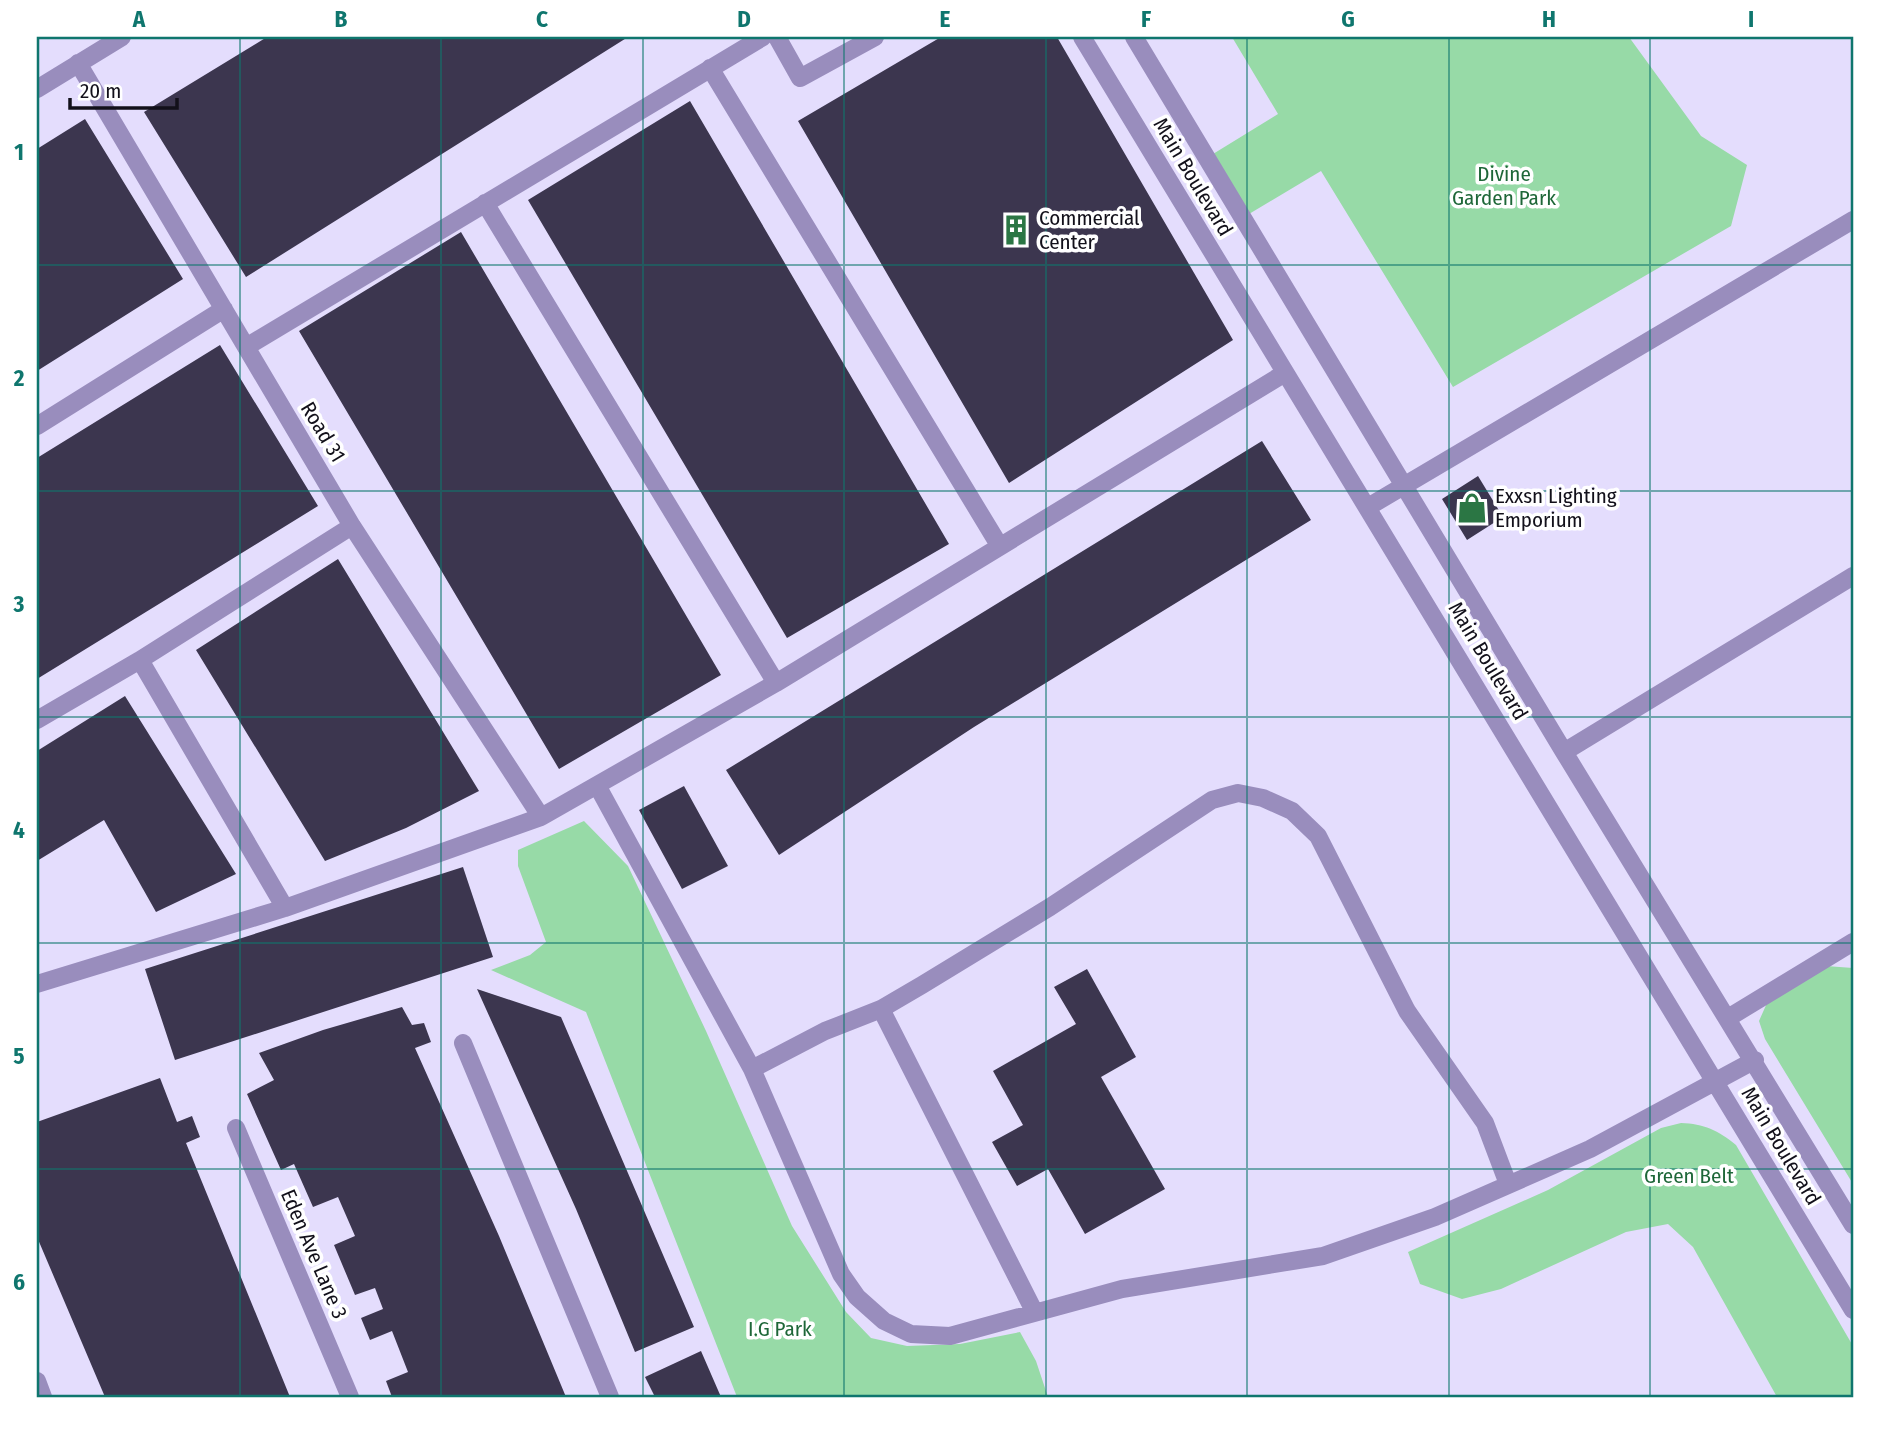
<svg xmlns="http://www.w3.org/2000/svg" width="1890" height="1434" viewBox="0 0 1890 1434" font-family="'Fira Sans Condensed',sans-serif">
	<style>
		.green { fill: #97daa7 }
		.building { fill: #3c364f }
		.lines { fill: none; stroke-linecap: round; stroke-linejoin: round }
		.minor { stroke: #998dbd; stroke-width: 18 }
		.grid { fill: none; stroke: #0f766e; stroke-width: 2; stroke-opacity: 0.55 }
		.labels { text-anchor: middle; stroke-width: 7; stroke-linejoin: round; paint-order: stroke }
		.park-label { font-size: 21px; fill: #1e6738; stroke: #fff }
		.street-label { font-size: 21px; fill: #12101a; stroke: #fff }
		.poi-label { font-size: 21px; fill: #12101a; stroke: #fff; text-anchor: start }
		.neatline { fill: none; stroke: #0f766e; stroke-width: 2.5 }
		.grid-label { font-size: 23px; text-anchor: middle; font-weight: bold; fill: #0f766e }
	</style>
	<rect width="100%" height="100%" fill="#e4ddfd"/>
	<path class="green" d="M1232,37H1629L1701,136L1747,165L1731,226L1453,387L1321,171L1249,214L1213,154L1278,114Z
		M584,821L628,866L706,1031L792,1226L846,1312L871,1338L907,1346L960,1344L1020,1332L1036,1361L1048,1397H737L586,1012L491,970L530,955L546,942L518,866V850Z
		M1826,966L1853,968V1184L1765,1039L1759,1021L1767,1003Z
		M1681,1123C1704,1124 1718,1130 1736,1145L1853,1346V1397H1777L1693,1247L1668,1224L1626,1232L1501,1289L1462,1299L1420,1284L1408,1252L1548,1190L1661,1128Z"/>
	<path class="building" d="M267,37H628L246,277L144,112Z
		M941,37H1057L1233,340L1009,483L798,121Z
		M690,101L949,544L787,638L528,200Z
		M85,119L183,279L37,371V149Z
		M461,232L721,675L559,769L299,331Z
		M220,345L318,506L37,679V458Z
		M1262,441L1311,520L974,727L779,855L726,770Z
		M1478,476L1503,517L1467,540L1442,499Z
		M338,559L479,791L406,828L325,861L196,650Z
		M125,696L236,874L156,912L104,820L37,861V751Z
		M684,786L728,866L682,889L639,810Z
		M463,867L493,957L175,1060L145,969Z
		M1087,969L1136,1057L1101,1077L1165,1189L1085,1234L1048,1169L1017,1186L992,1142L1023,1125L993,1071L1076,1024L1054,987Z
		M477,989L561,1017L694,1327L635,1352L576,1209Z
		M402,1007L412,1025L424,1023L431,1042L415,1048L499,1236L566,1397H392L386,1381L408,1372L392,1331L370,1340L361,1318L383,1309L375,1288L355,1295L334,1245L355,1236L338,1197L313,1207L294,1164L281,1170L247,1094L274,1080L259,1053L323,1030Z
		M160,1078L177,1122L192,1116L200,1137L186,1143L290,1397H105L37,1237V1122Z
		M701,1351L721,1397H655L645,1377Z"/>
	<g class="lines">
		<path class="minor" d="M777,37L800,78L875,37
			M1082,37L1853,1310
			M1134,37L1564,752L1853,1225
			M78,63L352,526L541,817
			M710,68L999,545
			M37,89L122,37
			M485,203L776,683
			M246,347L763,37
			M37,426L224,309
			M1368,507L1853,220
			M140,660L285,908
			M37,720L140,660L352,526
			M1564,752L1853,576
			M598,787L752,1069L841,1274L857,1297L884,1321L911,1334L950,1336L1122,1289L1323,1256L1435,1217L1590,1149L1755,1060
			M37,984L285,908L541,817L776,683L1285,373
			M881,1009L1034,1311
			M1728,1018L1853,942
			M463,1043L610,1397
			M752,1069L825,1031L881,1009L922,985L1050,907L1212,800L1238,793L1263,798L1292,811L1318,836L1407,1011L1485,1123L1508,1184
			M236,1128L350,1397
			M37,1381L43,1397"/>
	</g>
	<path class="grid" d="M240,37V1397M441,37V1397M643,37V1397M844,37V1397M1046,37V1397M1247,37V1397M1449,37V1397M1650,37V1397M37,265H1853M37,491H1853M37,717H1853M37,943H1853M37,1169H1853"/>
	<defs>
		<g id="building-bare" transform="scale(2.415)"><path d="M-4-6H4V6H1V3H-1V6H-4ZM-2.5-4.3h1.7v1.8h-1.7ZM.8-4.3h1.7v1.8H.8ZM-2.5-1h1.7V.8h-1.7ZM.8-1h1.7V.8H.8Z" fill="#2b7644" stroke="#fff" stroke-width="2.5" paint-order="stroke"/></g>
		<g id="shop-bare" transform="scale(2.415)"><path d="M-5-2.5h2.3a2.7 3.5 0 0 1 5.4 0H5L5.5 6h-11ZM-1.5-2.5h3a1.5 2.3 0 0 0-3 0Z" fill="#2b7644" stroke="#fff" stroke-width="2.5" paint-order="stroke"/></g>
	</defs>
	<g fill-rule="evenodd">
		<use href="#building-bare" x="1016" y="230"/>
		<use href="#shop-bare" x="1472" y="508"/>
	</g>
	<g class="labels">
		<g class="park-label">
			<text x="1504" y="181">Divine<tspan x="1504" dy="24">Garden Park</tspan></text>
			<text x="1689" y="1183">Green Belt</text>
			<text x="780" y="1336">I.G Park</text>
		</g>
		<g class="street-label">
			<text transform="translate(1193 177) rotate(59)" y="7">Main Boulevard</text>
			<text transform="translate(323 432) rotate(59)" y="7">Road 31</text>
			<text transform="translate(1488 661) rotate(59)" y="7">Main Boulevard</text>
			<text transform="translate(1781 1146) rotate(59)" y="7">Main Boulevard</text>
			<text transform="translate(314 1254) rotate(67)" y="7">Eden Ave Lane 3</text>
		</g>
		<g class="poi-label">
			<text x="1039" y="225">Commercial<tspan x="1039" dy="24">Center</tspan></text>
			<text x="1495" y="503">Exxsn Lighting<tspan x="1495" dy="24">Emporium</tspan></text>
		</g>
	</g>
	<rect width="1890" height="1434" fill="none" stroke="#ffffff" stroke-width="77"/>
	<path d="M70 98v10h107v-10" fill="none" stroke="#12101a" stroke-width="3.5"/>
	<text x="80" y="98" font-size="21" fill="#12101a" stroke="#ffffff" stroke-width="5" paint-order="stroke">20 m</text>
	<rect x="38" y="38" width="1814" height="1358" class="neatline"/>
	<g class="grid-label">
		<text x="139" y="27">A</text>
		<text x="341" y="27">B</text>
		<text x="542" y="27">C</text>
		<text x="744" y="27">D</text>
		<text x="945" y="27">E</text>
		<text x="1146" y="27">F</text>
		<text x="1348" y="27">G</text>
		<text x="1549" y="27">H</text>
		<text x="1751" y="27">I</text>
		<text x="19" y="160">1</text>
		<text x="19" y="386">2</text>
		<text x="19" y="612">3</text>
		<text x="19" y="838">4</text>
		<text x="19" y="1064">5</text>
		<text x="19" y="1290">6</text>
	</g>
</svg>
